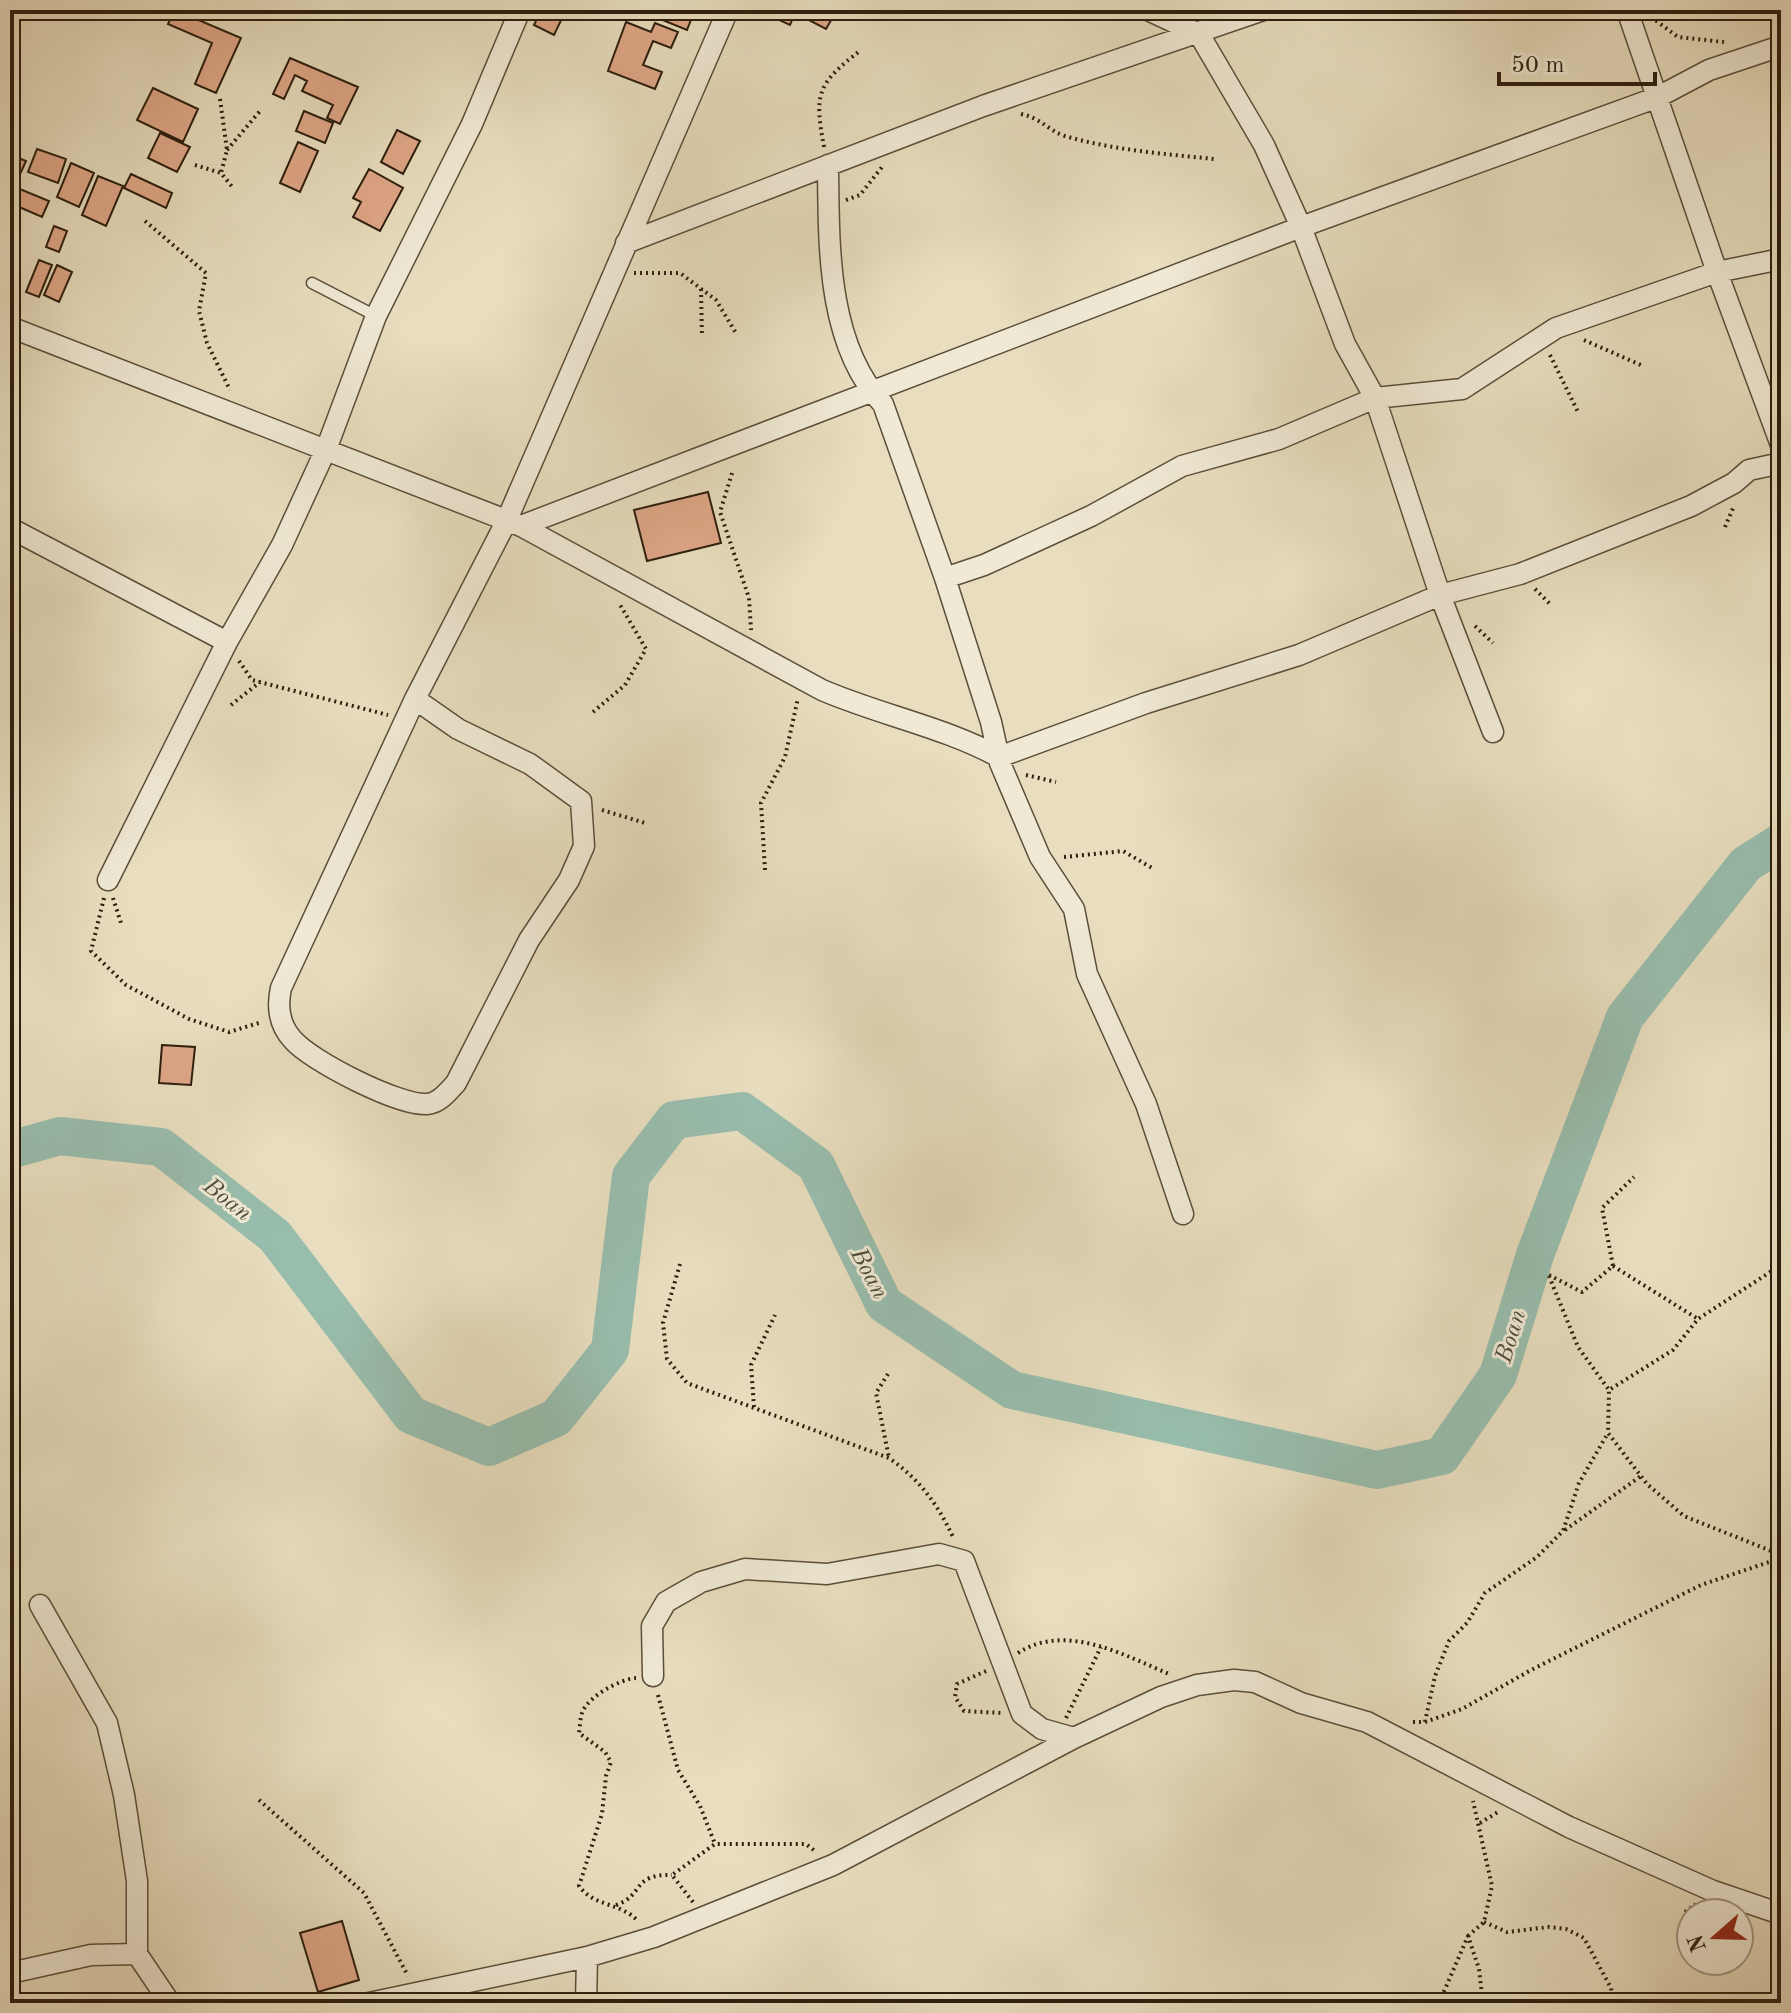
<svg xmlns="http://www.w3.org/2000/svg" width="1791" height="2013" viewBox="0 0 1791 2013" font-family="'Old Standard TT',serif">
	<style>
		.lines { fill: none; stroke-linecap: round; stroke-linejoin: round }
		.river { stroke: #98bdad; stroke-width: 38 }
		.building { fill: #dfa788; stroke: #2c1e0e; stroke-width: 2 }
		.lane-casing { stroke: #5b4e3a; stroke-width: 13 }
		.street-casing { stroke: #5b4e3a; stroke-width: 23 }
		.path { stroke: #2c1e0e; stroke-width: 4; stroke-dasharray: 2 4; stroke-linecap: butt }
		.lane { stroke: #f0ead5; stroke-width: 10 }
		.street { stroke: #f0ead5; stroke-width: 20 }
		.labels { text-anchor: middle; stroke-width: 6; stroke-linejoin: round; paint-order: stroke }
		.water-label { font-size: 24px; font-style: italic; fill: #4c4e3e; stroke: #f0ead5 }
	</style>
	<rect width="100%" height="100%" fill="#e8debf"/>
	<filter id="stains"><feTurbulence type="fractalNoise" baseFrequency=".0025" numOctaves="4"/><feColorMatrix values="0 0 0 0 .2 0 0 0 0 .09 0 0 0 0 .02 0 0 0 .5 -.17"/></filter>
	<radialGradient id="worn" r=".72"><stop offset=".6" stop-color="#630" stop-opacity="0"/><stop offset="1" stop-color="#630" stop-opacity=".3"/></radialGradient>
	<g class="lines">
		<path class="river" d="M10,1150L60,1136L161,1147L275,1236L411,1415L489,1447L556,1418L610,1350L631,1176L674,1120L742,1111L816,1165L884,1304L1012,1390L1377,1470L1442,1456L1498,1375L1535,1255L1625,1017L1746,864L1781,842"/>
	</g>
	<path class="building" d="M175,10L241,38L216,93L195,84L212,43L168,24Z
		M541,10H566L554,35L534,25Z
		M658,10H690L694,12L687,30L655,17Z
		M757,10H796L790,25Z
		M809,10H837L826,29L805,18Z
		M626,22L651,32L655,23L678,32L671,48L653,41L643,65L662,72L655,89L608,71Z
		M290,58L358,87L340,124L327,118L333,105L302,91L307,81L295,75L284,99L273,94Z
		M153,88L198,109L183,142L137,120Z
		M304,111L333,123L325,143L296,131Z
		M397,130L420,141L403,174L381,162Z
		M160,133L190,147L177,172L148,158Z
		M298,142L318,151L300,192L280,183Z
		M37,149L66,159L58,183L28,172Z
		M16,157L26,161L17,181L10,178Z
		M71,163L94,173L79,207L57,197Z
		M369,169L403,188L380,231L353,217L361,202L353,198Z
		M131,174L172,193L166,208L124,188Z
		M98,176L123,186L106,226L82,215Z
		M10,185L49,201L42,217L10,203Z
		M54,226L67,231L59,252L46,247Z
		M39,260L52,265L39,297L26,292Z
		M57,265L72,272L59,302L44,295Z
		M708,492L721,543L647,561L634,510Z
		M162,1045L195,1047L191,1085L159,1083Z
		M342,1921L359,1980L318,1992L300,1933Z"/>
	<g class="lines">
		<g class="lane-casing">
			<path id="lane" d="M312,283L376,316"/>
		</g>
		<g class="street-casing">
			<path id="street" d="M1148,10L1199,34L1264,145L1301,227L1345,344L1375,398L1440,595L1493,732
				M1627,10L1717,272L1781,445
				M828,165C829,243 826,344 883,404L945,578L984,565L1091,516L1182,466L1279,439L1375,398L1462,389L1556,328L1717,272L1781,259
				M626,243L983,106L1263,10
				M10,327L521,526L822,690C880,715 944,727 999,757L1146,703L1299,655L1440,595L1520,574L1691,506L1734,483L1749,470L1781,463
				M521,526L1301,227L1658,97L1709,70L1781,46
				M10,528L227,642
				M945,578L991,722L1000,763L1040,857L1074,909L1087,974L1146,1104L1183,1214
				M415,699L458,729L530,764L581,801L584,846L569,880L529,940L456,1083C448,1092 439,1103 427,1104C399,1106 311,1061 293,1040C279,1025 277,1006 281,988L415,699L506,522L728,10
				M108,880L227,642L282,545L327,447L376,316L472,124L520,10
				M40,1605L107,1723L124,1795L137,1881V1954L170,2003
				M653,1676L652,1626L666,1602L701,1582L745,1569L827,1574L939,1554L964,1561L1022,1714L1042,1729L1074,1738
				M10,1973L91,1955L137,1954
				M369,2003L587,1957L654,1937L833,1865L1074,1738L1161,1697L1197,1685L1234,1680L1255,1682L1301,1703L1367,1722L1569,1827L1713,1891L1781,1914
				M586,2003L587,1957"/>
		</g>
		<path class="path" d="M1651,17L1678,37L1724,42
			M1477,19L1486,10
			M220,99L227,150L221,173
			M1021,114C1041,118 1049,131 1065,136C1113,150 1165,154 1214,159
			M824,147C814,93 817,84 861,50
			M227,150L260,111
			M195,165L221,173L234,189
			M846,200L860,195L882,167
			M145,221L206,273L199,311L207,343L230,390
			M634,273H680L716,300L736,333
			M701,289L702,337
			M1584,340L1643,366
			M1550,355L1579,414
			M732,473L720,512L749,598L751,630
			M1725,527L1734,506
			M1535,589L1550,604
			M1475,626L1493,643
			M239,661L252,680L388,715
			M231,705L260,682
			M593,712L625,685L646,649L619,603
			M1026,775L1056,782
			M602,810L645,823
			M1064,857L1123,851L1154,869
			M765,870L761,803L785,757L798,698
			M104,898L91,951L126,985L189,1019L229,1032L262,1022
			M113,898L122,926
			M680,1264L663,1323L667,1359L687,1383L889,1458C919,1479 937,1503 953,1537
			M1781,1265L1698,1319L1673,1350L1609,1390L1608,1433L1647,1484L1684,1516L1781,1555
			M1613,1266L1698,1319
			M1549,1275L1582,1292L1613,1266L1602,1208L1634,1177
			M1549,1276L1578,1347L1609,1390
			M888,1374L876,1393L889,1458
			M754,1407L751,1365L775,1315
			M1565,1530L1641,1476
			M1018,1653C1065,1622 1124,1655 1169,1674
			M986,1671L957,1684L955,1697L964,1711L1002,1713
			M636,1678C620,1679 587,1697 582,1713C580,1719 580,1727 579,1733L605,1752L611,1762L606,1776L602,1814L579,1886C594,1907 620,1902 638,1921
			M658,1695L678,1770L700,1806L715,1844
			M1066,1718L1101,1647
			M1413,1722H1425L1462,1709L1531,1670L1701,1585L1781,1558
			M1425,1722L1435,1676L1449,1641L1467,1623L1485,1593L1537,1557L1563,1531L1579,1483L1608,1433
			M259,1800L364,1893L408,1976
			M1480,1823L1498,1812
			M693,1902L672,1875L715,1844H806L815,1851
			M616,1905C645,1895 631,1874 672,1875
			M1685,1912L1696,1904
			M1484,1922L1507,1932L1549,1927L1566,1929L1584,1938L1611,1988L1613,2003
			M1468,1936L1484,1922L1492,1886L1473,1801
			M1439,2003L1468,1936L1479,1969L1483,2003"/>
		<use href="#lane" class="lane"/>
		<use href="#street" class="street"/>
	</g>
	<g class="labels">
		<g class="water-label">
			<text transform="translate(228 1199) rotate(38)" y="8">Boan</text>
			<text transform="translate(870 1273) rotate(62)" y="8">Boan</text>
			<text transform="translate(1510 1336) rotate(-73)" y="8">Boan</text>
		</g>
	</g>
	<rect width="1791" height="2013" fill="none" stroke="#e8debf" stroke-width="40"/>
	<rect x="12" y="12" width="1767" height="1989" fill="none" stroke="#2c1e0e" stroke-width="4"/>
	<rect x="20" y="20" width="1751" height="1973" fill="none" stroke="#2c1e0e" stroke-width="2"/>
	<g transform="translate(1715 1937) rotate(250)"><circle r="38" fill="#f0ead5" stroke="#a29885" stroke-width="2"/>
	<path d="M0-6L14 30L0 20L-14 30Z" fill="#8f2418"/>
	<text y="-12" font-size="22" font-weight="bold" text-anchor="middle" fill="#2c1e0e">N</text>
	</g>
	<path d="M1499 72v12h156v-12" fill="none" stroke="#2c1e0e" stroke-width="4"/>
	<text x="1511" y="72" font-size="24" fill="#2c1e0e" stroke="#f0ead5" stroke-width="6" paint-order="stroke">50 m</text>
	<rect width="100%" height="100%" filter="url(#stains)"/>
	<rect width="100%" height="100%" fill="url(#worn)"/>
</svg>
